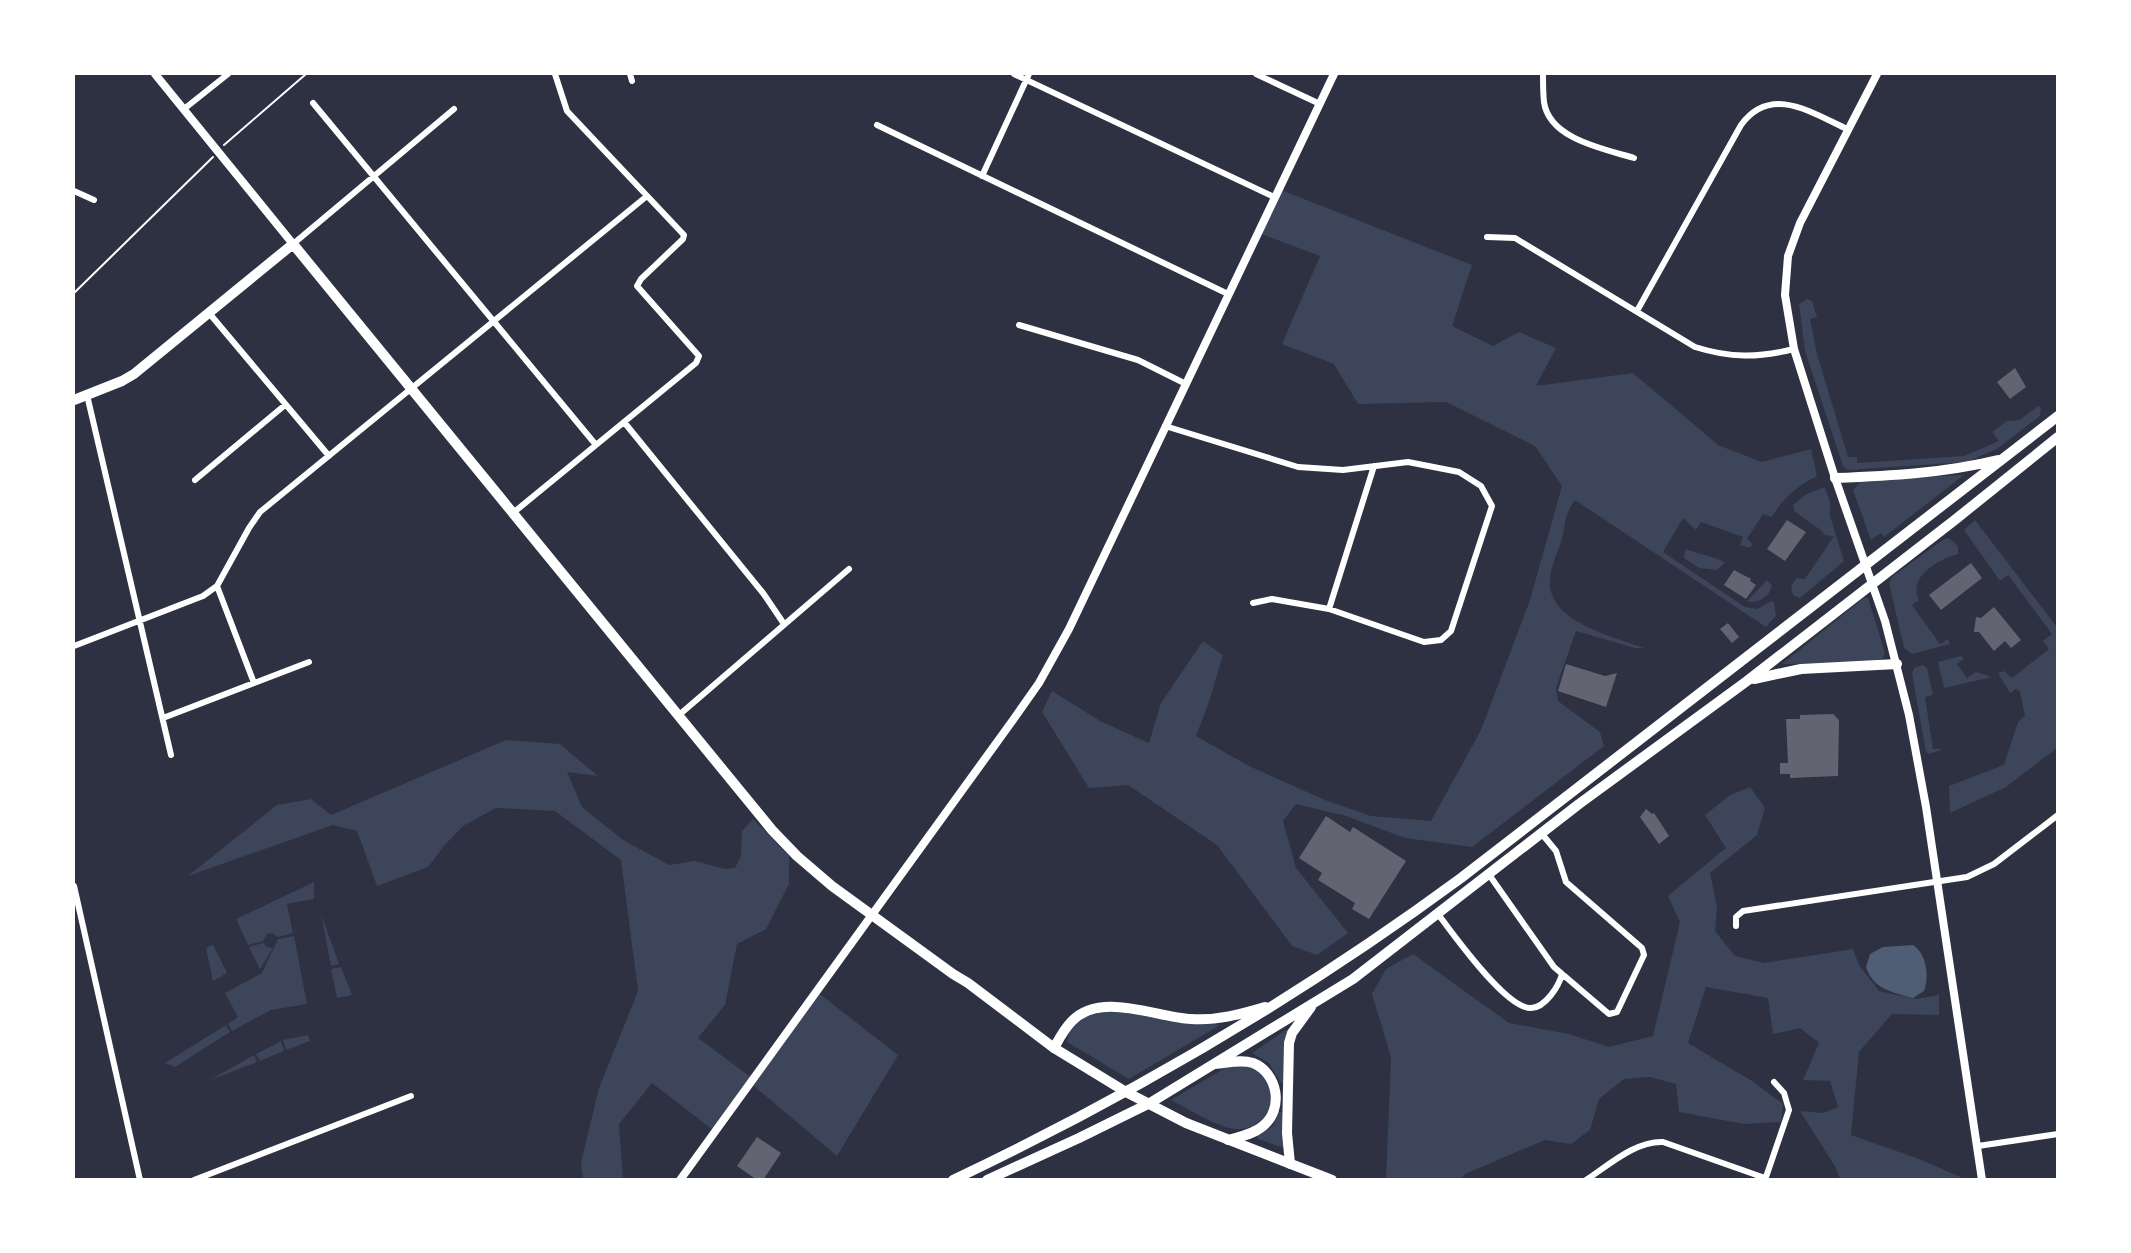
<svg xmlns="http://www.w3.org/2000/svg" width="2131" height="1253" viewBox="0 0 2131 1253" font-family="'Nunito Sans',sans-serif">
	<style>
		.green { fill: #3c4559 }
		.water { fill: #4f5d75 }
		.building { fill: #626471 }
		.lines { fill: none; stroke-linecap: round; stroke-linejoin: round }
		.path { stroke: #fff; stroke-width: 2 }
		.minor { stroke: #fff; stroke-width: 6 }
		.tertiary { stroke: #fff; stroke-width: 8 }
		.primary { stroke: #fff; stroke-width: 10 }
		.trunk { stroke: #fff; stroke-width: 10 }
	</style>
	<rect width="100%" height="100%" fill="#2d3142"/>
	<path class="green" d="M1276,188L1472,265L1452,326L1493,346L1519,332L1556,348L1536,386L1633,373L1718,445L1762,462L1811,449L1817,476C1796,487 1784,497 1772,517L1763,514L1747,539L1753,544L1750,548L1740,545L1743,537L1701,522L1696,530L1683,518L1663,552L1745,607L1757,609L1771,601L1774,602L1776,616L1766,627L1575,500C1562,517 1567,526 1560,545C1556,556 1550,569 1550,581C1548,622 1614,637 1644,648H1635L1576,631L1556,688L1558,701L1600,732L1604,746L1472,847L1405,838L1346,816L1296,804L1283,821L1296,868L1348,933L1317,955L1292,946L1217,845L1128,785L1089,788L1042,712L1052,691L1102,722L1149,743L1161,703L1203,641L1223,655L1209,702L1196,736L1249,766L1325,800L1371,816L1431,821L1481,730L1530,600L1562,486L1535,446L1446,402L1358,404L1334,364L1282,344L1320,256L1256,232Z
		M1807,299L1812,301L1817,317L1810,319L1817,354L1848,457H1857V463L1964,456L1999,441L1992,432L2007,421L2020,420L2038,406L2041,407L2040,416L1997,449L1966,462L1848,470L1843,466L1805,351L1799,304Z
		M1964,475L1884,537L1881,533L1871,540L1853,490L1860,482L1867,480Z
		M1822,488H1825L1830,502V516L1844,561L1800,598L1793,595L1791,586L1797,578L1805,579L1834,536L1824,535L1822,531L1794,511L1793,505L1805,495Z
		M1975,520L2057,627V748L2006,787L1950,813L1949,786L2004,765L2018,722L2025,716L2020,692L2016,689L2010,693L1998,673L2004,671L2012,678L2049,649L2043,641L2052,634L2008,575L2000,581L1964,530Z
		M1949,538L1958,546V554C1939,559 1907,577 1919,600L1912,605L1940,644L1948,639L1950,644L1912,654L1904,648L1889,583L1893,576L1944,539Z
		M1685,549L1721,560L1725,563L1717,570L1699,568L1684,558Z
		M1767,580L1772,586C1770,597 1757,604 1747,601Z
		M1864,598H1868L1885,653L1883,658L1869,663L1782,664Z
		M1961,656L1964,659L1957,664L1967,678L1976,672L1992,677L1944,688L1938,662Z
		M1923,665L1927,668L1933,695L1925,697L1933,749H1944L1929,754L1926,752L1912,674L1914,668Z
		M506,740L560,744L598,776L567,772L582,807L623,840L669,865L695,861L725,869L735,868L741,856L742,831L753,819L789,856V884L766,929L737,944L725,1005L698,1038L752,1078L816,991L898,1055L837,1156L754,1086L713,1130L652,1083L619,1124L623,1179H583L581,1162L599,1088L638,991L621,860L555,811L496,808L463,826L444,846L428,867L377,886L357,831L333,825L188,876L277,805L311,799L331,815Z
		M1750,787L1765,808L1757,835L1710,873L1717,907L1715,931L1735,956L1764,963L1853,949L1859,965L1879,991L1917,999L1939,995V1015L1892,1014L1859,1052L1851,1135L1919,1159L1965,1179H1840L1836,1168L1800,1111L1823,1113L1838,1107L1830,1081L1803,1080L1819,1043L1800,1028L1773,1034L1768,998L1706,987L1688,1043L1752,1081L1783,1104L1781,1122L1744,1124L1679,1112L1676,1084L1650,1077L1624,1079L1599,1099L1590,1130L1571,1144L1545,1140L1465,1174L1461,1179H1386L1391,1057L1372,994L1386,969L1413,954L1509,1023L1569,1034L1609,1047L1653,1036L1680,922L1668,896L1726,848L1705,815L1730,795Z
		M314,882V899L287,904L293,933L278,937L272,933L267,934L263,941L248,945L236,919Z
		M321,914L339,964L331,966Z
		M294,936L307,1004L271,1010L232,1031L228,1024L238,1017L225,993L262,973L278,939Z
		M263,943L267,947L273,948L260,969L249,947Z
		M213,945L227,973L213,981L206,948Z
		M341,967L352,995L337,998L331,969Z
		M1109,1010L1220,1025L1129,1079L1067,1042C1070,1020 1089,1012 1109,1010Z
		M226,1025L230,1032L175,1067L165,1063Z
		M1287,1029L1284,1049L1283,1083L1280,1082L1269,1063L1252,1053Z
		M308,1035L310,1041L286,1050L283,1040Z
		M281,1041L284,1051L260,1061L256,1054Z
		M254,1055L257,1062L210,1080Z
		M1230,1065L1252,1066C1259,1072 1267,1078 1270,1086C1277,1106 1262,1128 1241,1129C1222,1131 1189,1109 1171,1100Z
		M1279,1112H1282L1284,1148L1258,1139L1257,1135L1273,1126Z"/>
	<path class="water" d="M1913,945C1926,953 1930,976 1924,991L1913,998C1892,992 1874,990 1866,967L1870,954L1883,947Z"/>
	<path class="building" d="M2015,368L2026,387L2010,399L1997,382Z
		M1787,520L1806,532L1785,561L1767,549Z
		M1971,563L1982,578L1941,610L1929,595Z
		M1734,570L1751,579L1750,581L1756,585L1746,599L1724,585Z
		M1994,607L2021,640L2011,648L2005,641L1994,651L1979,632H1974L1976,617L1981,618Z
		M1728,623L1739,637L1732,643L1720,629Z
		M1566,664L1605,676L1617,673L1606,707L1558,691Z
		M1833,714L1839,720L1838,776L1790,778V774H1780V763H1788L1786,719H1800V715Z
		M1646,809L1652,814L1654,813L1669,836L1659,844L1640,817Z
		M1326,816L1350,832L1353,827L1406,861L1369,919L1352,909L1355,903L1318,880L1322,873L1299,858Z
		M757,1137L781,1153L763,1180H757L737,1166Z"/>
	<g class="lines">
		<path class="path" d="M224,145L306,74
			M74,293L213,157"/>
		<path class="minor" d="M630,74L632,81
			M1014,74L1274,197
			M1256,74L1320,104
			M1543,74C1543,83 1543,93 1544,102C1549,139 1604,149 1634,158
			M313,103L596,445
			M184,109L228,74
			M877,125L1228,294
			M982,176L1029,74
			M74,191L94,200
			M1487,237L1515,238L1695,347C1730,358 1758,358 1794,349
			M293,244L454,109
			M1637,311L1741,125C1771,84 1812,113 1847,129
			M209,313L329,456
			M1019,325L1138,360L1186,384
			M87,395L171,755
			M624,422L763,593L784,624
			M1165,426L1298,467L1343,470L1408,462L1459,472L1481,486L1492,506L1451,631L1441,640L1424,642L1329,609L1272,599L1253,603
			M195,480L285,405
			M513,513L696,363L699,356L637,286L641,279L683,239L684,235L567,111L555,74
			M217,586L254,683
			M1329,609L1374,466
			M74,646L203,596L217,586L249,528L260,512L647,196
			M679,715L849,569
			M163,718L309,662
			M1490,876L1554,967L1609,1014L1617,1012L1644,955L1642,948L1566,882L1556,851L1542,834
			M74,886L140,1180
			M1438,914C1453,934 1506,1009 1531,1008C1545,1008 1559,986 1562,974
			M1736,926V917L1743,911L1967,877L1994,864L2058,815
			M1978,1146L2058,1134
			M194,1180L411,1096
			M1586,1180C1609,1165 1635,1141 1663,1142L1765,1178
			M1765,1180L1789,1110L1784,1093L1774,1082"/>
		<path class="tertiary" d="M155,74L293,244
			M1877,74L1800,223L1788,256L1785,295L1794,349L1835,478L1885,621L1909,715L1926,807L1982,1180
			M680,1180L1013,720L1039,683L1069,629L1334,74"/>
		<path class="primary" d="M74,400L122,381L134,374L293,244L772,830L797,856L832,886L953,974L968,983L1054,1048L1126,1092L1186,1123L1332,1180"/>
		<path class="trunk" d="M1835,478C1890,476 1944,473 1998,460
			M1754,679L1801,669L1897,664
			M1054,1048C1059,1039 1064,1029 1072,1021C1101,991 1155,1017 1191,1019C1217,1021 1241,1014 1265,1007
			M1215,1064C1227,1063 1241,1059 1253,1063C1278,1073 1284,1109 1263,1126C1254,1134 1239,1137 1228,1140
			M1290,1164L1287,1133L1289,1043L1292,1033L1311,1007
			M953,1180C1132,1095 1302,995 1461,878L2058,416
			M987,1180L1079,1138L1150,1103L1353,979L1579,804L1747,681L1956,519L2058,437"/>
	</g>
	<rect width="2131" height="1253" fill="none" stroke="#ffffff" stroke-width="150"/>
</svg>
